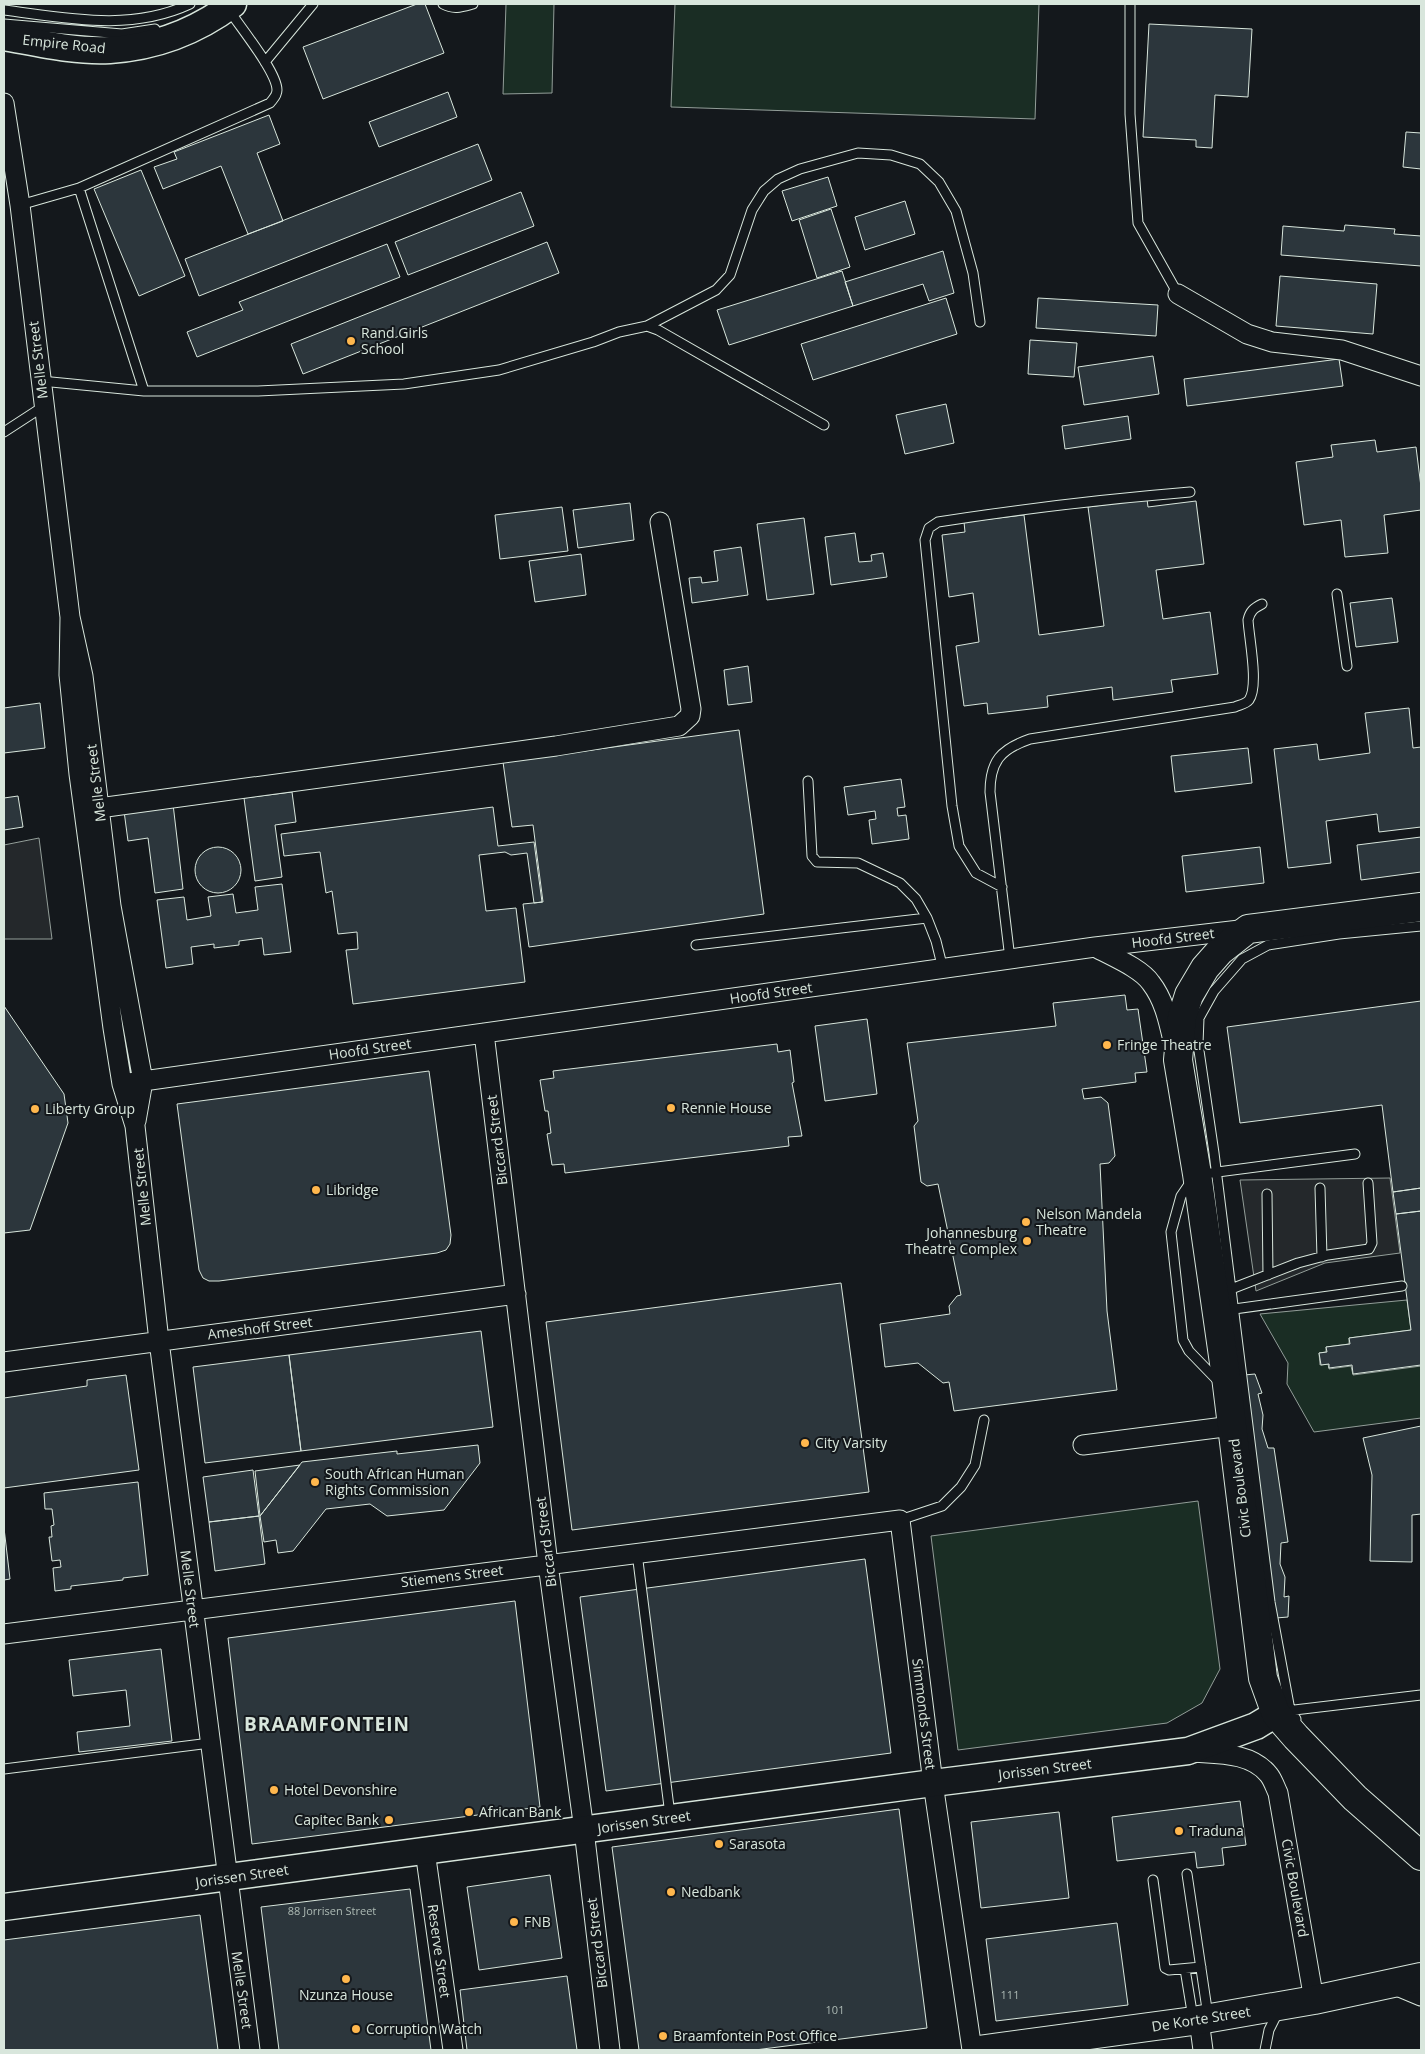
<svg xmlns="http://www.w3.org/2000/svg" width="1425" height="2054" viewBox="0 0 1425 2054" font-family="'Open Sans',sans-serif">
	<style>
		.green { fill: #1a2d24; stroke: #939e99 }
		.parking { fill: #24282b; stroke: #939e99 }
		.building { fill: #2c363c; stroke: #d8e6dc }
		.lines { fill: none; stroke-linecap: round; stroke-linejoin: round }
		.lane-casing { stroke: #d8e6dc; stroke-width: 11 }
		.street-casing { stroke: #d8e6dc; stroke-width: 21 }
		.secondary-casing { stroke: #d8e6dc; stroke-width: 29 }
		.primary-casing { stroke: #d8e6dc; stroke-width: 30 }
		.lane { stroke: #14181c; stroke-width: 9 }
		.street { stroke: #14181c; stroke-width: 19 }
		.secondary { stroke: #14181c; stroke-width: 26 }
		.primary { stroke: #14181c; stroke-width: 28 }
		.poi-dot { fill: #ffb74d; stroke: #14181c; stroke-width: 2 }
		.labels { text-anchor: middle; stroke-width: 4; stroke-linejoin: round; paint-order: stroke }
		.number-label { font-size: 11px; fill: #adbab4 }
		.street-label { font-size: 14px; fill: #d8e6dc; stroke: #14181c }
		.poi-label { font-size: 14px; fill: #d8e6dc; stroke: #14181c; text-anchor: start }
		.district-label { font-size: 19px; font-weight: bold; letter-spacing: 1px; fill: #d8e6dc; stroke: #14181c }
	</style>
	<rect width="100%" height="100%" fill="#14181c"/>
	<path class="green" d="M506,4H554L552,93L503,94Z
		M675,4H1039L1035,119L671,107Z
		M1407,1300L1411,1330L1349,1338V1344L1326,1347V1352L1319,1353L1320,1365L1328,1364L1329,1369L1351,1366L1353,1375L1421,1366V1418L1314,1432L1287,1384L1288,1363L1260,1314Z
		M1198,1501L1220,1669L1202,1703L1167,1723L958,1750L931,1536Z"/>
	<path class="parking" d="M39,838L52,939H4V845Z
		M1390,1178L1400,1253L1325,1263L1256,1291L1240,1180Z"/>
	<path class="building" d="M417,4H425L444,53L323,99L303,47Z
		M1149,24L1252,29L1248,97L1215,95L1212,148L1196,147V140L1143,137Z
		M448,92L457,117L379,147L369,122Z
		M269,115L280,144L257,153L283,221L248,234L221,166L163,189L154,167L177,159L174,152Z
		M1406,132L1421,133V169L1403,167Z
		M478,144L492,180L199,296L185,259Z
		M141,170L185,276L139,296L94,189Z
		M828,177L837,206L792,221L782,191Z
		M521,192L534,226L408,275L395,242Z
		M905,201L915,234L865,250L855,217Z
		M831,209L850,267L817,278L799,220Z
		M1345,225L1395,229L1394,234L1421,236V266L1281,255L1283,226L1344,231Z
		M547,242L559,273L303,374L291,344Z
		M387,244L400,277L197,357L187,332L243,310L239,302Z
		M943,251L954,293L929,301L923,284L853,306L845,282Z
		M842,271L853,306L729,345L717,310Z
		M1280,276L1377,284L1373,334L1276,326Z
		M946,298L957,334L813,380L801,344Z
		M1038,298L1158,305L1156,336L1036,328Z
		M1030,340L1077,343L1074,377L1028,374Z
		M1153,356L1159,394L1084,405L1078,367Z
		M1339,359L1343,386L1187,406L1184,379Z
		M946,404L954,443L905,454L896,415Z
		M1128,416L1131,439L1065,449L1062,426Z
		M1375,440L1377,452L1416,447L1421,487V510L1384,515L1388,553L1345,557L1341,520L1304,525L1296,462L1333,457L1331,445Z
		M1147,499L1148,507L1196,501L1204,564L1156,570L1163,619L1210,612L1218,674L1171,680L1173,692L1113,700L1112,687L1047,696L1048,707L988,714L987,703L964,706L956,646L979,642L973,593L949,597L942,535L965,532L964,522L1024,515L1039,635L1104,626L1088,507Z
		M630,503L634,540L578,548L573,510Z
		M562,507L568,551L500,559L495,515Z
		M804,518L814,594L767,600L757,524Z
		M855,533L859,562L872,561L871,555L883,553L887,577L831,585L825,537Z
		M741,547L748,595L692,603L689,578L701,577L702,583L718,581L714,551Z
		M581,554L586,595L535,602L529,561Z
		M1392,598L1398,642L1356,647L1350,603Z
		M748,666L752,702L728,705L724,670Z
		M40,703L45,748L4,753V708Z
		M1409,708L1413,748L1421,747V827L1379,832L1377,814L1326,821L1331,863L1288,868L1274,749L1317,744L1319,760L1370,753L1365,713Z
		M739,730L764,914L529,947L523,904L543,902L533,825L512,827L503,762Z
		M1248,748L1252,783L1175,792L1171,756Z
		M901,779L905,807L897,808L898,816L906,815L909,839L872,844L869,820L876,819L875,811L848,815L844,787Z
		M292,792L296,822L275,825L282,877L255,881L244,798Z
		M18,796L23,827L4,830V798Z
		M173,804L183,889L155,893L148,838L128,841L124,811Z
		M493,807L498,846L534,842L542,902L534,903L527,853L511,855L505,852L479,855L486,911L516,908L525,982L353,1004L346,950L358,949L357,932L338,934L332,891L326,893L320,852L284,856L281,834Z
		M1421,837V872L1361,880L1357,845Z
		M195 870a23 23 0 1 1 46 0a23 23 0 1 1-46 0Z
		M1260,847L1264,883L1186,892L1182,856Z
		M282,884L291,952L264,955L262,938L239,941V945L214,948V944L191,947L193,964L166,968L157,900L184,897L187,920L211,916L208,897L233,894L236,913L258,910L255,887Z
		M1125,995L1127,1010L1138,1009L1147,1072L1135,1073L1136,1082L1082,1089L1084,1099L1101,1097L1108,1103L1115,1156L1109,1163L1100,1164L1107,1311L1117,1390L954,1411L949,1382L943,1383L918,1363L885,1367L880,1324L950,1314L949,1306L957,1296L961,1295L938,1184L927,1186L921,1182L914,1126L918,1121L907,1043L1056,1026L1053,1003Z
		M1421,1001V1188L1393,1192L1382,1105L1240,1123L1227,1027Z
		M4,1006L64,1094L68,1123L30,1230L4,1233Z
		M867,1019L877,1094L825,1101L815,1026Z
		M777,1044L778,1052L790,1050L794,1082L792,1083L802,1136L788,1137L789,1146L565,1173L564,1164L552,1165L547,1134L551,1133L548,1111H545L540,1080L554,1078L553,1071Z
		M429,1071L451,1235L450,1244L446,1250L437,1253L219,1281H209L203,1278L199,1270L177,1104Z
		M1421,1188V1211L1396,1214L1393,1192Z
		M1421,1211V1365L1353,1374L1352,1365L1329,1368V1364L1321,1365L1319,1353L1327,1352L1326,1347L1350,1344L1349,1338L1411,1330L1396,1214Z
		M841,1283L869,1492L572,1530L546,1322Z
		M481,1331L493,1427L301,1451L289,1355Z
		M289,1355L301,1451L205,1463L193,1367Z
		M1255,1374L1262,1393L1258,1394L1263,1415L1262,1429L1268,1448H1274L1288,1542L1281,1543L1280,1564L1285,1577L1284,1597L1289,1596L1288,1617L1276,1618L1244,1375Z
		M126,1375L139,1470L4,1488V1398L87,1386V1380Z
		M1421,1426V1514L1412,1515V1562L1370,1561L1372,1475L1363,1438Z
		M478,1445L480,1463L444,1510L387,1516L370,1504L326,1509L293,1551L278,1553L276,1540L264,1542L260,1516L302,1462L397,1451V1454Z
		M300,1465L260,1516L255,1471Z
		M253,1470L259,1516L209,1522L203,1477Z
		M138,1482L148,1575L123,1578V1580L71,1586V1589L55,1591L53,1568L61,1567L60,1560L52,1561L49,1537H52L51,1526L54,1525L52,1509H45L44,1493Z
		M259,1516L265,1564L215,1571L209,1522Z
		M4,1528L10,1579L4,1580Z
		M865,1559L891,1753L606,1791L580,1597Z
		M515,1601L540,1807L252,1844L228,1638Z
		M161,1649L172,1741L79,1752L77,1732L130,1726L126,1690L73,1696L69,1660Z
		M1240,1801L1246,1845L1222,1848L1224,1865L1197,1868L1195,1852L1117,1861L1112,1817Z
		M899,1809L927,2028L755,2050H639L612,1847Z
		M1059,1812L1069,1898L981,1908L971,1822Z
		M550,1875L562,1958L479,1970L467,1887Z
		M410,1889L431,2050H279L261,1907Z
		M200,1915L218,2050H4V1940Z
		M1117,1923L1128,2005L996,2021L986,1939Z
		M567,1976L577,2050H467L460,1990Z"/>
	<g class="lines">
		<g class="lane-casing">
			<path id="lane" d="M443,4C454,10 462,7 473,4
				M1130,4V114L1138,223L1178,294
				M4,10C67,18 130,32 190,4
				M4,24L122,34L155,29
				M265,62L313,4
				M79,188L144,391
				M20,205L79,188L270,103C273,99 277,96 277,90C277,72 240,27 229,10
				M647,326L716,290L730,275L752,210L764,191L778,179L800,169L858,153L891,155L920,164L939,182L956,211L973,273L980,322
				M41,381L144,391H258L404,384L499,370L593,342L619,332L647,326L658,330L824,425
				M4,432L44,406
				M1337,594L1347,666
				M808,781L812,856L817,862L858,863L900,883L916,899L927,918L936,941L943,969
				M1002,887L976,873L959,846L952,806L925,540L929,528L938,522C1021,509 1105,499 1190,492
				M696,945L927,918
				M1010,959L990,792C990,761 1001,749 1030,739L1235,707C1239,705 1246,704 1249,700C1259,686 1249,638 1248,620C1250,611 1254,608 1262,604
				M1210,1173L1355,1154
				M1192,1180L1181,1196L1171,1232L1183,1340L1189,1351L1219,1382
				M1320,1188L1322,1257
				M1267,1194L1268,1275
				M1226,1291L1298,1263L1328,1255L1369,1249L1372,1243L1368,1183
				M1227,1310L1402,1286
				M900,1520L942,1506L961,1487L975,1465L984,1420
				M637,1553L670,1815
				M1286,1711L1421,1695
				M1296,1719L1290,1710L1270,1602L1214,1153L1198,1044L1199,1018L1214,991L1242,959L1268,945L1339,934L1421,926
				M4,1769L210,1743
				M1187,1874L1208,2016
				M1153,1880L1165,1968L1169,1970L1201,1967
				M1185,1969L1193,2018
				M1265,2050L1269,2030L1279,2010"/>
		</g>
		<g class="street-casing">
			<path id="street" d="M4,103L20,205L70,617L83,676L111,906L143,1081L136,1121
				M1178,294L1247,334L1272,342L1342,350L1421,376
				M70,617L69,675L79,774L113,1028L122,1084L135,1126L159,1341L250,2050
				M99,808L556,746L679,726L690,716L691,709L660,522
				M1095,947C1111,956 1141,968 1151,983C1165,1001 1169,1024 1174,1045
				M484,1033L548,1564L584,1830L610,2050
				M122,1084L1095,947L1248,929
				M4,1362L516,1294
				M1083,1445L1232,1426
				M4,1634L900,1520L933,1783L972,2050
				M1192,1752C1218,1754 1251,1752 1269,1775C1273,1780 1275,1787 1278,1793L1314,2000
				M425,1851L453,2050
				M1390,1983L1421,1996
				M1199,2020L1203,2050"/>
		</g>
		<g class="secondary-casing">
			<path id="secondary" d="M4,37C38,43 75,52 110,50C155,47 197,31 233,4
				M4,1907L933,1783L1188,1751L1256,1726L1276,1714"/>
		</g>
		<g class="primary-casing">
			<path id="primary" d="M1421,907L1248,929L1220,951L1205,968L1189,995L1182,1017L1178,1060L1197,1174L1226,1377L1263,1678L1276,1714L1296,1737L1355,1798L1421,1856
				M978,2050L1193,2021L1314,2000L1421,1977"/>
		</g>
		<use href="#lane" class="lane"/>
		<use href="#street" class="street"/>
		<use href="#secondary" class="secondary"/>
		<use href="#primary" class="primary"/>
	</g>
	<g class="poi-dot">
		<circle cx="351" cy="341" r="5"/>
		<circle cx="1107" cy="1045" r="5"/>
		<circle cx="671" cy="1108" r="5"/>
		<circle cx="35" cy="1109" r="5"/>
		<circle cx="316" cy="1190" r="5"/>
		<circle cx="1026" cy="1222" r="5"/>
		<circle cx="1027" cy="1241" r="5"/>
		<circle cx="805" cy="1443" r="5"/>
		<circle cx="315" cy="1482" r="5"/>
		<circle cx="274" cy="1790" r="5"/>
		<circle cx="469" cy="1812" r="5"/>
		<circle cx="389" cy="1820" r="5"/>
		<circle cx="1179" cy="1831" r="5"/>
		<circle cx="719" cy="1844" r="5"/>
		<circle cx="671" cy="1892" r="5"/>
		<circle cx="514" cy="1922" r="5"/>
		<circle cx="346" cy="1979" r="5"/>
		<circle cx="356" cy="2029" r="5"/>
		<circle cx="663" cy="2036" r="5"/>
	</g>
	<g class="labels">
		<g class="number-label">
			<text x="332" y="1915">88 Jorrisen Street</text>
			<text x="1010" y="1999">111</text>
			<text x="835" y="2014">101</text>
		</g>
		<g class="street-label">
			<text transform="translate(64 44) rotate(6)" y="5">Empire Road</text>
			<text transform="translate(38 360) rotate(-97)" y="5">Melle Street</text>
			<text transform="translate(96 783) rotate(-97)" y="5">Melle Street</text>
			<text transform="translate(1173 938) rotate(-7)" y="5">Hoofd Street</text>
			<text transform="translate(771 993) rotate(-8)" y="5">Hoofd Street</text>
			<text transform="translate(370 1049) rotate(-8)" y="5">Hoofd Street</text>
			<text transform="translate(497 1140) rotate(-97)" y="5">Biccard Street</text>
			<text transform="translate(142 1187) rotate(-96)" y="5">Melle Street</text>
			<text transform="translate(260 1328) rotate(-7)" y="5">Ameshoff Street</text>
			<text transform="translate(1240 1488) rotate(-97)" y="5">Civic Boulevard</text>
			<text transform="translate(546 1542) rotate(-97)" y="5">Biccard Street</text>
			<text transform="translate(452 1576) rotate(-7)" y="5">Stiemens Street</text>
			<text transform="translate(190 1589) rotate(83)" y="5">Melle Street</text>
			<text transform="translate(924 1714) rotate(83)" y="5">Simmonds Street</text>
			<text transform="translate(1045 1769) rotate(-7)" y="5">Jorissen Street</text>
			<text transform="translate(644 1822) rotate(-8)" y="5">Jorissen Street</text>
			<text transform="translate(242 1876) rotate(-8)" y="5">Jorissen Street</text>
			<text transform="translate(1295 1888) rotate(80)" y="5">Civic Boulevard</text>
			<text transform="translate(597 1943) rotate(-97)" y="5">Biccard Street</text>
			<text transform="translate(439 1951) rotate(82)" y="5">Reserve Street</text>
			<text transform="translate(242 1990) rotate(82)" y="5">Melle Street</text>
			<text transform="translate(1201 2019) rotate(-9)" y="5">De Korte Street</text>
		</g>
		<g class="poi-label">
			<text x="361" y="338">Rand Girls<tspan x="361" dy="16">School</tspan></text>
			<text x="1117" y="1050">Fringe Theatre</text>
			<text x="681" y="1113">Rennie House</text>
			<text x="45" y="1114">Liberty Group</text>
			<text x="326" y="1195">Libridge</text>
			<text x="1036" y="1219">Nelson Mandela<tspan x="1036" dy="16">Theatre</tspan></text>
			<text x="1017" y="1238" text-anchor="end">Johannesburg<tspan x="1017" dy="16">Theatre Complex</tspan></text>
			<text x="815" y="1448">City Varsity</text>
			<text x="325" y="1479">South African Human<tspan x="325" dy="16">Rights Commission</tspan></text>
			<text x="284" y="1795">Hotel Devonshire</text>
			<text x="479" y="1817">African Bank</text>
			<text x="379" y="1825" text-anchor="end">Capitec Bank</text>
			<text x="1189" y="1836">Traduna</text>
			<text x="729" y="1849">Sarasota</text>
			<text x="681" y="1897">Nedbank</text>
			<text x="524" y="1927">FNB</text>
			<text x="346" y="2000" text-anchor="middle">Nzunza House</text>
			<text x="366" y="2034">Corruption Watch</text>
			<text x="673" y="2041">Braamfontein Post Office</text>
		</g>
		<g class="district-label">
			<text x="327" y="1731">BRAAMFONTEIN</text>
		</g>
	</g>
	<rect width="1425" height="2054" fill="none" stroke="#d8e6dc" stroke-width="10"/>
</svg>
